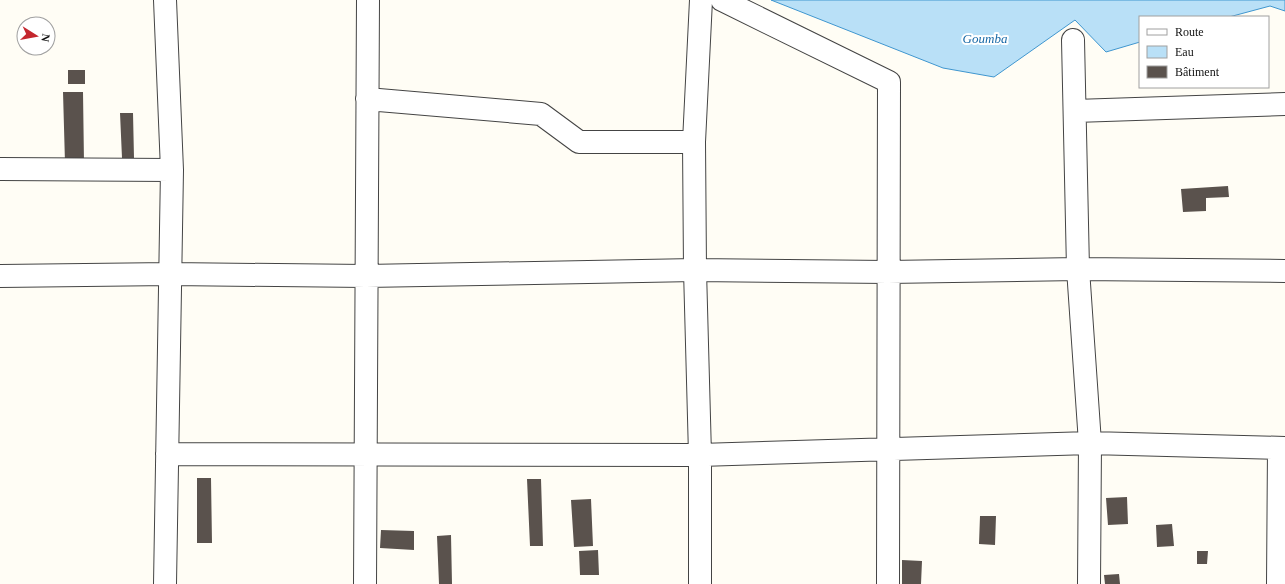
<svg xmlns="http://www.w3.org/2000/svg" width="1285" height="584" viewBox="0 0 1285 584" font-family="Georgia,serif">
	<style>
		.water { fill: #b9e0f7; stroke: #3f96cf }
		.building { fill: #5a524d }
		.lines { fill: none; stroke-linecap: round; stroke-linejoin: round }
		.minor-casing { stroke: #444; stroke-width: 24 }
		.minor { stroke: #fff; stroke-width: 22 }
		.labels { text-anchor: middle; stroke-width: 4; stroke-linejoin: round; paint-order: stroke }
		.water-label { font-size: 13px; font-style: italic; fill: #1768a6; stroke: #fff }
	</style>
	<rect width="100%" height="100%" fill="#fffdf5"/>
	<path class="water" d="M771,0H1285V11L1270,6L1229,17H1140V42L1106,52L1075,20L994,77L943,68Z"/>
	<path class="building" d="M68,70H85V84H68Z
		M63,92H83L84,163H65Z
		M120,113H133L134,158H122Z
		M1228,186L1229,197L1206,198V211L1183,212L1181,189Z
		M197,478H211L212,543H197Z
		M527,479H541L543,546H530Z
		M1127,497L1128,524L1108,525L1106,498Z
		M591,499L593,546L574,547L571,500Z
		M980,516H996L995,545L979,544Z
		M1172,524L1174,546L1157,547L1156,525Z
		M381,530L414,531V550L380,548Z
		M451,535L452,584H439L437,536Z
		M598,550L599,575H580L579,551Z
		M1197,551H1208L1207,564H1197Z
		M902,560L922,561L921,584H902Z
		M1119,574L1120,584H1105L1104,575Z"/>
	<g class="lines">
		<g class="minor-casing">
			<path id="minor" d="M165,0L172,170L165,584
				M722,0L889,82L888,584
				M1073,40L1078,269L1090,443L1089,584
				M367,99L541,114L579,142H694
				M1075,111L1285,104
				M0,169L172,170
				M0,276L170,274L366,276L695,270L888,272L1078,269L1285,271
				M167,454L700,455L1090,443L1285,448
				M365,584L368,0
				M700,584V455L695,270L694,142L701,0
				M1278,584L1279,448"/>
		</g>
		<use href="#minor" class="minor"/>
	</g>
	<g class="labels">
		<g class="water-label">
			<text x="985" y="43">Goumba</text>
		</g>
	</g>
	<rect x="1139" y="16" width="130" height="72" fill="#ffffff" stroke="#a0a0a0"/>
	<rect x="1147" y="29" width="20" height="6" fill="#ffffff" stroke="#a0a0a0"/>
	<text x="1175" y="36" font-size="12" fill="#111111">Route</text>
	<rect x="1147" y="46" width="20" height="12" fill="#b9e0f7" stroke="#a0a0a0"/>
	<text x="1175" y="56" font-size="12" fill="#111111">Eau</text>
	<rect x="1147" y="66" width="20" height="12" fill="#5a524d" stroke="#a0a0a0"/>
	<text x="1175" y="76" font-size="12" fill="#111111">Bâtiment</text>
	<g transform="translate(36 36) rotate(101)"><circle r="19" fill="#ffffff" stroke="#a0a0a0"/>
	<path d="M0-3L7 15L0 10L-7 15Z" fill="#c4262e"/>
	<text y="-6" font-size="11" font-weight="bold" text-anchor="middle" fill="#111111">N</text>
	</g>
</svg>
